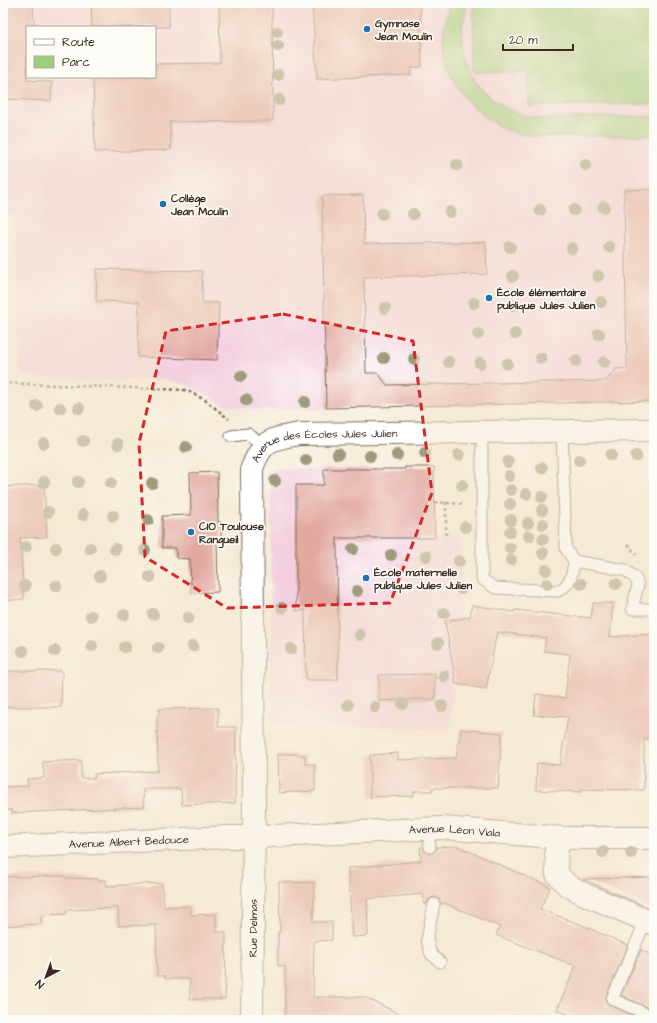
<svg xmlns="http://www.w3.org/2000/svg" width="657" height="1023" viewBox="0 0 657 1023" font-family="'Architects Daughter',sans-serif">
	<style>
		.built { fill: #f3cfdf; fill-rule: evenodd }
		.green { fill: #9dce7c; stroke: #6c7c4d }
		.building { fill: #e2a9a0 }
		.lines { fill: none; stroke-linecap: round; stroke-linejoin: round }
		.service-casing { stroke: #7c6d5e; stroke-width: 13 }
		.minor-casing { stroke: #7c6d5e; stroke-width: 24 }
		.tertiary-casing { stroke: #7c6d5e; stroke-width: 24 }
		.path { stroke: #7c6d5e; stroke-width: 2.5; stroke-dasharray: 3 3; stroke-linecap: butt }
		.service { stroke: #fff; stroke-width: 11 }
		.minor { stroke: #fff; stroke-width: 22 }
		.tertiary { stroke: #fff; stroke-width: 22 }
		.tree { fill: #9f9b7f }
		.marked { fill: none; stroke: #d62828; stroke-width: 3; stroke-dasharray: 8 5; stroke-linejoin: round }
		.poi-dot { fill: #1f6fb2; stroke: #fdfcf7; stroke-width: 1.5 }
		.labels { text-anchor: middle; stroke-width: 3.5; stroke-linejoin: round; paint-order: stroke }
		.poi-label { font-size: 11px; font-weight: bold; fill: #3b2a1e; stroke: #fdfcf7; text-anchor: start }
		.street-label { font-size: 11px; fill: #3b2a1e; stroke: #fdfcf7 }
	</style>
	<rect width="100%" height="100%" fill="#fdfcf7"/>
	<filter id="ink" filterUnits="userSpaceOnUse"><feTurbulence type="fractalNoise" baseFrequency=".025" numOctaves="2"/><feDisplacementMap in="SourceGraphic" scale="8" xChannelSelector="R" yChannelSelector="G"/><feConvolveMatrix kernelMatrix="1 2 1 2 8 2 1 2 1" color-interpolation-filters="sRGB"/></filter>
	<filter id="wash" filterUnits="userSpaceOnUse"><feTurbulence type="fractalNoise" baseFrequency=".012" numOctaves="4" result="noise"/><feDisplacementMap in="SourceGraphic" scale="16" xChannelSelector="R" yChannelSelector="G"/><feGaussianBlur stdDeviation="0.9" result="paint"/><feColorMatrix in="noise" values="0 0 0 0 0 0 0 0 0 0 0 0 0 0 0 0 0 1.4 0 .05"/><feComposite in="paint" operator="in"/></filter>
	<g filter="url(#wash)">
		<rect width="100%" height="100%" fill="#f5ead4"/>
		<path class="built" d="M3,3H654V401L265,410L227,406L188,385L164,379L88,381L50,378L21,374L18,332L17,264L15,214L3,213ZM27,27H155V77H27Z
			M434,467L435,538H461L460,618L468,665L455,677L449,729L271,724V469Z"/>
		<path class="green" d="M449,3H469C460,26 460,38 467,62C476,94 508,116 541,118C556,119 571,117 587,117C609,117 632,117 654,116V135C628,136 601,136 575,136C557,136 538,138 520,134C480,124 445,84 443,42C443,29 446,16 449,3Z
			M473,3H654V104L529,106L528,71L474,72Z"/>
		<g id="blocks">
			<path class="building" d="M3,3H33L34,27H27V80L52,82L51,101L3,99Z
				M91,3H169V27H92Z
				M219,3H272L273,121L170,122L171,150L95,152L93,77H155V64L220,63Z
				M312,3H420L422,67L411,68V75L317,79Z
				M654,189V401L326,408L322,196L363,195L364,244L486,242L487,274L364,277L366,373H378L387,385L606,381L616,369L627,368L624,190Z
				M97,269L202,271V303H219L217,360L138,357L139,302L96,301Z
				M405,467H434L435,538H337L338,680H306L305,610L296,611V485H324V469H405Z
				M217,472L218,522H221V541H217L218,592L191,593L190,559L176,558V548H162V516L191,515L190,473Z
				M44,485L47,537L20,538L24,599L3,601V487Z
				M593,603H613L610,637L654,634V739H644V790L582,789V792L536,790L537,763L560,765L568,717L534,715L536,694L565,698L570,654L544,651L546,638L497,632L486,689L456,684L445,621L470,617L472,605L514,612L515,610L591,618Z
				M3,671H62L61,707H3Z
				M435,674V699L379,701V675Z
				M218,708V727H236L235,803L182,805L181,789H143L144,807L12,813V810H3V787L28,786L27,779L44,778L43,762L81,760V778H95L94,774L158,771L157,716H159V709Z
				M461,729L502,733L498,788H432V791H414V796L370,797V755L398,753V760L456,758Z
				M278,754H297V755H305V764H315V791L279,793Z
				M457,846L550,887L540,909L592,929V930L628,945L606,996L605,1000L609,1005L643,1020H584L557,1010L576,966L496,935L500,927L445,903L441,904L439,899L436,897L431,898L428,900L427,904H424L423,894L367,899L368,936L352,937L348,868L421,861L420,847H423L425,851L430,854L434,852L437,847Z
				M65,876L66,878L98,879V880H106V886L162,883L164,907L190,906L191,915L216,914V932H226L225,999H190V979H165V976H157L156,925L119,926L118,908L66,910V914L41,915V924L3,926V877Z
				M654,877V910L583,879Z
				M279,882L314,883L313,922H332V940L314,941L313,997H364L412,1020H285V966H278V932H280Z
				M641,950L654,956V1003L651,1009L621,995Z"/>
		</g>
	</g>
	<g filter="url(#ink)">
		<use href="#blocks" fill-opacity="0" stroke="#7c6d5e" stroke-width="1"/>
		<g class="lines">
			<g class="service-casing">
				<path id="service" d="M562,431L566,549L574,561L625,570L633,576L636,579L638,585L632,609H654
					M482,433V579L495,588L558,591C572,583 572,575 574,561
					M231,436L248,434L263,445
					M428,828L430,847
					M434,904L427,940L431,954L440,962
					M646,920L612,999L651,1016"/>
			</g>
			<g class="minor-casing">
				<g id="minor">
					<path d="M564,838L556,848L557,874L567,885L584,894L654,924"/>
					<path id="s1" d="M252,1020L254,812L252,468C263,439 271,439 299,434L654,430"/>
				</g>
			</g>
			<g class="tertiary-casing">
				<g id="tertiary">
					<path id="s2" d="M3,847L227,837H254L443,828L564,838H654"/>
				</g>
			</g>
			<path class="path" d="M3,383L186,390L205,400L229,419
				M435,502L464,504
				M446,502V538
				M628,544L636,555"/>
			<use href="#service" class="service"/>
			<use href="#minor" class="minor"/>
			<use href="#tertiary" class="tertiary"/>
		</g>
		<g class="tree">
			<circle cx="277" cy="32" r="6"/>
			<circle cx="278" cy="46" r="6"/>
			<circle cx="278" cy="75" r="6"/>
			<circle cx="279" cy="100" r="6"/>
			<circle cx="457" cy="165" r="6"/>
			<circle cx="586" cy="165" r="6"/>
			<circle cx="604" cy="207" r="6"/>
			<circle cx="540" cy="210" r="6"/>
			<circle cx="574" cy="210" r="6"/>
			<circle cx="450" cy="212" r="6"/>
			<circle cx="382" cy="214" r="6"/>
			<circle cx="413" cy="214" r="6"/>
			<circle cx="510" cy="247" r="6"/>
			<circle cx="609" cy="247" r="6"/>
			<circle cx="572" cy="248" r="6"/>
			<circle cx="513" cy="276" r="6"/>
			<circle cx="598" cy="276" r="6"/>
			<circle cx="601" cy="302" r="6"/>
			<circle cx="474" cy="303" r="6"/>
			<circle cx="513" cy="305" r="6"/>
			<circle cx="385" cy="308" r="6"/>
			<circle cx="478" cy="334" r="6"/>
			<circle cx="515" cy="334" r="6"/>
			<circle cx="599" cy="334" r="6"/>
			<circle cx="384" cy="358" r="6"/>
			<circle cx="541" cy="358" r="6"/>
			<circle cx="414" cy="359" r="6"/>
			<circle cx="576" cy="361" r="6"/>
			<circle cx="449" cy="362" r="6"/>
			<circle cx="604" cy="362" r="6"/>
			<circle cx="480" cy="363" r="6"/>
			<circle cx="507" cy="364" r="6"/>
			<circle cx="241" cy="376" r="6"/>
			<circle cx="246" cy="400" r="6"/>
			<circle cx="305" cy="402" r="6"/>
			<circle cx="37" cy="406" r="6"/>
			<circle cx="60" cy="408" r="6"/>
			<circle cx="79" cy="408" r="6"/>
			<circle cx="83" cy="441" r="6"/>
			<circle cx="44" cy="443" r="6"/>
			<circle cx="118" cy="444" r="6"/>
			<circle cx="186" cy="447" r="6"/>
			<circle cx="425" cy="453" r="6"/>
			<circle cx="338" cy="454" r="6"/>
			<circle cx="397" cy="455" r="6"/>
			<circle cx="459" cy="455" r="6"/>
			<circle cx="611" cy="455" r="6"/>
			<circle cx="370" cy="456" r="6"/>
			<circle cx="636" cy="456" r="6"/>
			<circle cx="306" cy="460" r="6"/>
			<circle cx="579" cy="460" r="6"/>
			<circle cx="508" cy="462" r="6"/>
			<circle cx="542" cy="468" r="6"/>
			<circle cx="509" cy="476" r="6"/>
			<circle cx="275" cy="481" r="6"/>
			<circle cx="44" cy="482" r="6"/>
			<circle cx="78" cy="482" r="6"/>
			<circle cx="111" cy="483" r="6"/>
			<circle cx="152" cy="483" r="6"/>
			<circle cx="462" cy="485" r="6"/>
			<circle cx="511" cy="490" r="6"/>
			<circle cx="526" cy="494" r="6"/>
			<circle cx="542" cy="497" r="6"/>
			<circle cx="510" cy="504" r="6"/>
			<circle cx="542" cy="510" r="6"/>
			<circle cx="48" cy="512" r="6"/>
			<circle cx="83" cy="515" r="6"/>
			<circle cx="113" cy="516" r="6"/>
			<circle cx="148" cy="520" r="6"/>
			<circle cx="511" cy="520" r="6"/>
			<circle cx="528" cy="523" r="6"/>
			<circle cx="543" cy="524" r="6"/>
			<circle cx="465" cy="527" r="6"/>
			<circle cx="510" cy="532" r="6"/>
			<circle cx="529" cy="536" r="6"/>
			<circle cx="543" cy="539" r="6"/>
			<circle cx="26" cy="547" r="6"/>
			<circle cx="56" cy="548" r="6"/>
			<circle cx="90" cy="548" r="6"/>
			<circle cx="510" cy="548" r="6"/>
			<circle cx="115" cy="549" r="6"/>
			<circle cx="353" cy="549" r="6"/>
			<circle cx="145" cy="550" r="6"/>
			<circle cx="543" cy="553" r="6"/>
			<circle cx="391" cy="555" r="6"/>
			<circle cx="426" cy="556" r="6"/>
			<circle cx="511" cy="560" r="6"/>
			<circle cx="459" cy="561" r="6"/>
			<circle cx="546" cy="570" r="6"/>
			<circle cx="100" cy="576" r="6"/>
			<circle cx="150" cy="577" r="6"/>
			<circle cx="547" cy="584" r="6"/>
			<circle cx="581" cy="584" r="6"/>
			<circle cx="616" cy="584" r="6"/>
			<circle cx="25" cy="586" r="6"/>
			<circle cx="56" cy="586" r="6"/>
			<circle cx="461" cy="589" r="6"/>
			<circle cx="357" cy="591" r="6"/>
			<circle cx="282" cy="608" r="6"/>
			<circle cx="444" cy="613" r="6"/>
			<circle cx="153" cy="614" r="6"/>
			<circle cx="124" cy="615" r="6"/>
			<circle cx="91" cy="616" r="6"/>
			<circle cx="188" cy="618" r="6"/>
			<circle cx="360" cy="635" r="6"/>
			<circle cx="438" cy="643" r="6"/>
			<circle cx="92" cy="646" r="6"/>
			<circle cx="193" cy="646" r="6"/>
			<circle cx="125" cy="647" r="6"/>
			<circle cx="158" cy="648" r="6"/>
			<circle cx="291" cy="649" r="6"/>
			<circle cx="23" cy="651" r="6"/>
			<circle cx="55" cy="651" r="6"/>
			<circle cx="444" cy="676" r="6"/>
			<circle cx="403" cy="704" r="6"/>
			<circle cx="348" cy="705" r="6"/>
			<circle cx="442" cy="706" r="6"/>
			<circle cx="375" cy="707" r="6"/>
			<circle cx="603" cy="852" r="6"/>
			<circle cx="631" cy="853" r="6"/>
		</g>
	</g>
	<path d="M0 0H657V1023H0ZM283,314L413,341L432,493L390,603L227,608L145,557L139,443L166,331Z" fill="#f5ead4" fill-opacity=".55" fill-rule="evenodd"/>
	<path class="marked" d="M283,314L413,341L432,493L390,603L227,608L145,557L139,443L166,331Z"/>
	<g class="poi-dot">
		<circle cx="367" cy="29" r="4"/>
		<circle cx="163" cy="204" r="4"/>
		<circle cx="489" cy="298" r="4"/>
		<circle cx="191" cy="532" r="4"/>
		<circle cx="366" cy="578" r="4"/>
	</g>
	<g class="labels">
		<g class="poi-label">
			<text x="375" y="27">Gymnase<tspan x="375" dy="13">Jean Moulin</tspan></text>
			<text x="171" y="202">Collège<tspan x="171" dy="13">Jean Moulin</tspan></text>
			<text x="497" y="296">École élémentaire<tspan x="497" dy="13">publique Jules Julien</tspan></text>
			<text x="199" y="530">CIO Toulouse<tspan x="199" dy="13">Rangueil</tspan></text>
			<text x="374" y="576">École maternelle<tspan x="374" dy="13">publique Jules Julien</tspan></text>
		</g>
		<g class="street-label">
			<text dy="4" stroke="none"><textPath href="#s1" startOffset="636">Avenue des Écoles Jules Julien</textPath></text>
			<text dy="4" stroke="none"><textPath href="#s2" startOffset="452">Avenue Léon Viala</textPath></text>
			<text dy="4" stroke="none"><textPath href="#s2" startOffset="126">Avenue Albert Bedouce</textPath></text>
			<text dy="4" stroke="none"><textPath href="#s1" startOffset="92">Rue Delmas</textPath></text>
		</g>
	</g>
	<rect width="657" height="1023" fill="none" stroke="#fdfcf7" stroke-width="16"/>
	<rect x="26" y="26" width="130" height="52" fill="#fdfcf7" stroke="#afa8a0"/>
	<rect x="34" y="39" width="20" height="6" fill="#ffffff" stroke="#afa8a0"/>
	<text x="62" y="46" font-size="12" fill="#3b2a1e">Route</text>
	<rect x="34" y="56" width="20" height="12" fill="#9dce7c" stroke="#afa8a0"/>
	<text x="62" y="66" font-size="12" fill="#3b2a1e">Parc</text>
	<g transform="translate(46 977) rotate(221)" stroke="#fdfcf7" stroke-width="3" paint-order="stroke">
	<path d="M0-3L7 15L0 10L-7 15Z" fill="#3b2a1e"/>
	<text y="-6" font-size="11" font-weight="bold" text-anchor="middle" fill="#3b2a1e">N</text>
	</g>
	<path d="M503 44v6h70v-6" fill="none" stroke="#3b2a1e" stroke-width="2"/>
	<text x="509" y="44" font-size="12" fill="#3b2a1e" stroke="#fdfcf7" stroke-width="3" paint-order="stroke">20 m</text>
</svg>
